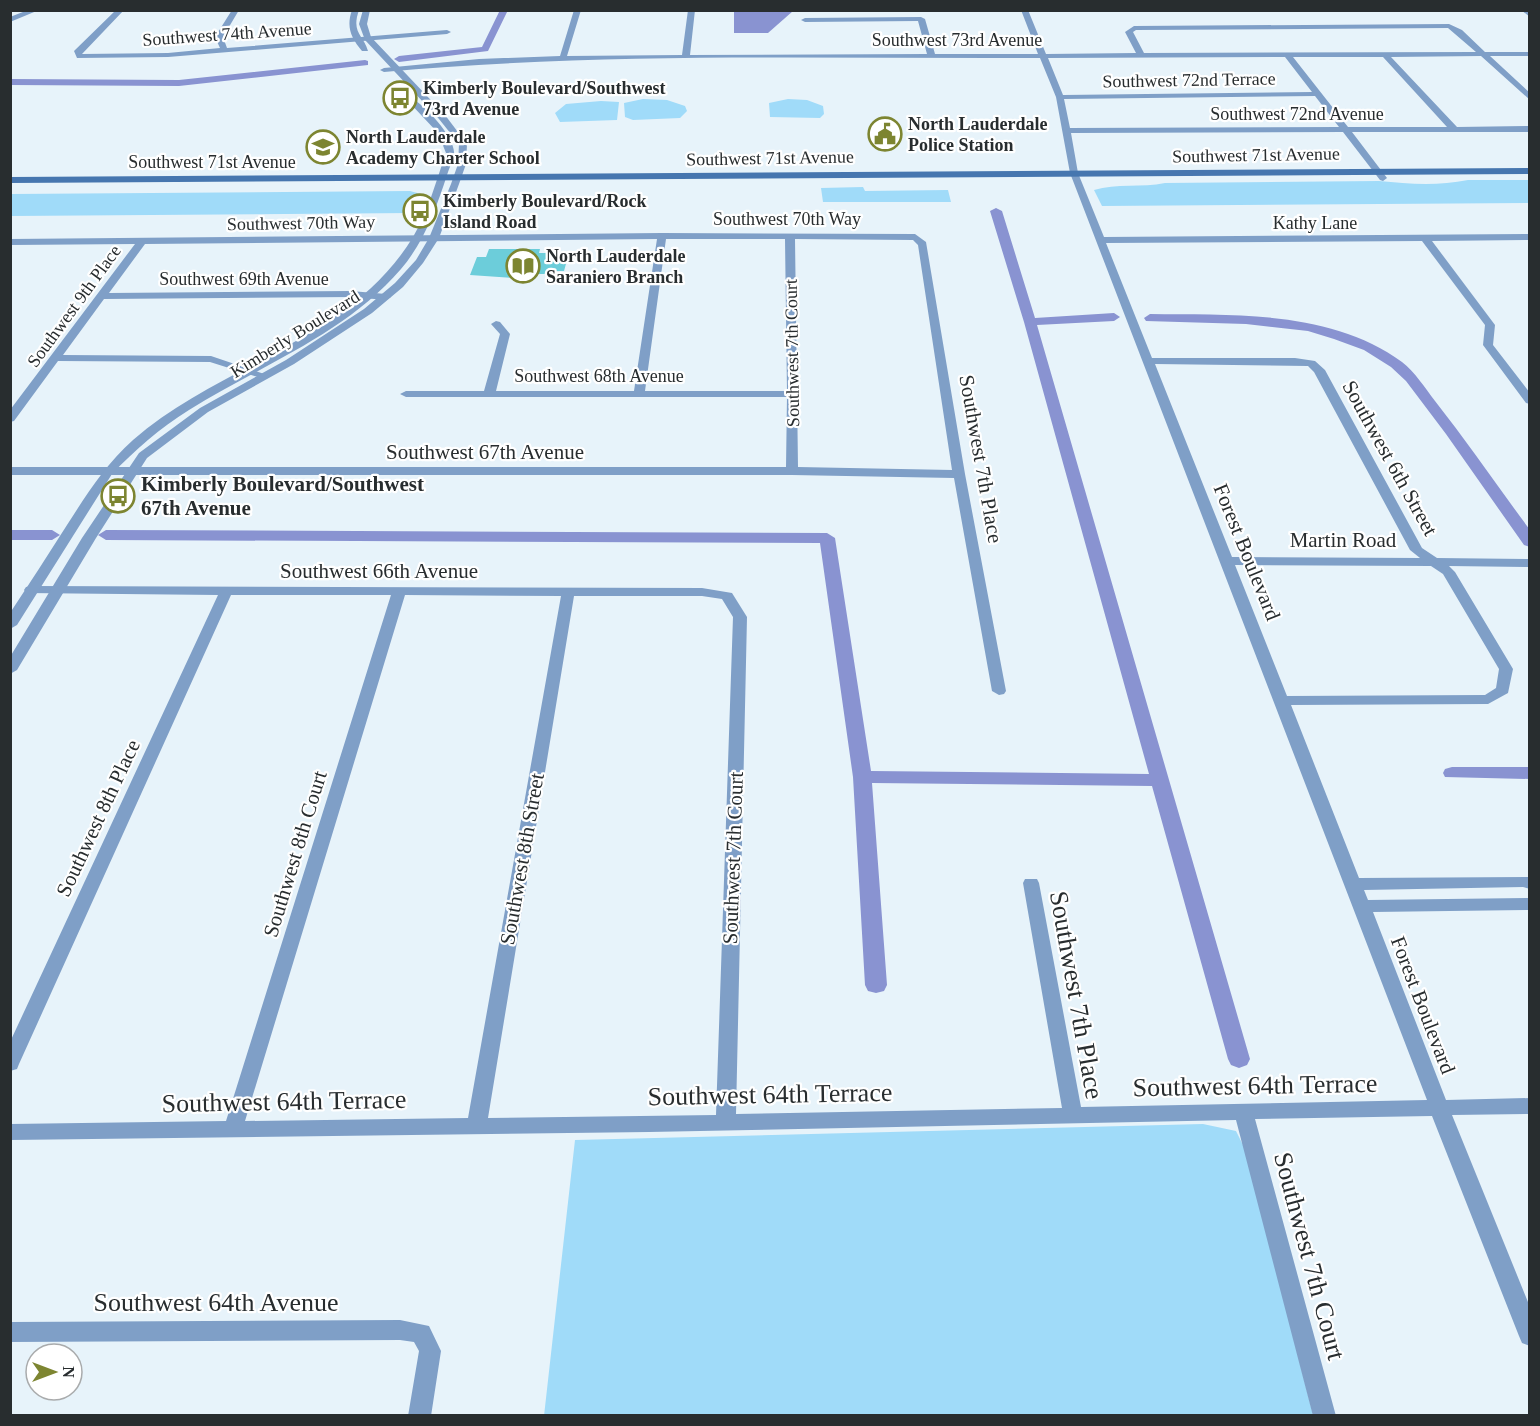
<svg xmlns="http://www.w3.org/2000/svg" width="1540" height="1426" viewBox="0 0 1540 1426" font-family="Georgia,serif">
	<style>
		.green { fill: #a0dbf9 }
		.water { fill: #8993d1 }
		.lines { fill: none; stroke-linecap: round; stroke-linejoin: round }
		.canal { fill: #8993d1; fill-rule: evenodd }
		.building { fill: #6ccdda }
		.minor { fill: #7f9fc7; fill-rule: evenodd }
		.tertiary { fill: #7f9fc7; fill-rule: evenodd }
		.secondary { fill: #4676af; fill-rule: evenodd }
		.labels { text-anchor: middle; stroke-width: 4.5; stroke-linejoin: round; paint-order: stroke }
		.far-street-label { font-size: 18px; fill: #282d2f; stroke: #fff }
		.far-poi-label { font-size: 18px; font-weight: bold; fill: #282d2f; stroke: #fff; text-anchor: start }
		.street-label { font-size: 21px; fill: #282d2f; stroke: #fff }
		.poi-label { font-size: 21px; font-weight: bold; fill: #282d2f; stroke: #fff; text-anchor: start }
		.near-street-label { font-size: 26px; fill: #282d2f; stroke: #fff }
	</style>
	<rect width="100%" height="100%" fill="#e7f3fa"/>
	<path class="green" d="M643,99L667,100L685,106L687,111L680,118L633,120L625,117L624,103Z
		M788,99L807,100L823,106L824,114L820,118L770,117L769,103Z
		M601,101L619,102L617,120L560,122L555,113L566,104Z
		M1468,180H1529V203L1102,206L1094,190C1116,183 1142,188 1165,183L1379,181C1409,184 1438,186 1468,180Z
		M863,187L865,191L948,190L951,202H823L821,188Z
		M410,191L421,194L412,213L11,216V194Z
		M1203,1124L1236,1131L1246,1151L1313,1415L544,1416L575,1140Z"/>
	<path class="water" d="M734,11V10L793,11L768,33H734Z"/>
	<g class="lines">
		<path class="canal" d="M500,10H508L488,51L399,62L394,59L399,56L482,47Z
			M365,60L368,61V65L179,86L10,85V79L179,80Z
			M996,208L1002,211L1035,318L1114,313L1120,317L1114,321L1037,325L1250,1059L1247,1065L1239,1068L1231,1065L1228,1059L1152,786L872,783L887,985L884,991L876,993L868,991L865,985L853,777L820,543L106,540L98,535L106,530L827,533L835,538L871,771L1149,774L1024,322L990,211Z
			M1150,314C1233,315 1332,310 1402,362C1415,372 1425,388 1435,401C1468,443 1498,487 1530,530V547L1524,545L1446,434L1406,381L1391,367L1364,350L1334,339L1308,331L1246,324L1146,321L1144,318Z
			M10,530H52L60,535L52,540H10Z
			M1452,767H1530V779L1445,777L1443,773L1445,769Z"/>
	</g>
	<path class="building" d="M489,249H540L539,253H569L564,271H550L549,274H515L514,278L470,275L477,257H486Z"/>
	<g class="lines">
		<path class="minor" d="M116,10H124L82,54L168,53L220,48L215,37L232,10H239L223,37L227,48L447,30L451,32L447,34L168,57L77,58L74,51Z
			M574,10H581L567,56L682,55L688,10H695L690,55L927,54L918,21L805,22L801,20L805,18L921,17L925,19L935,54H1038L1021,10H1028L1046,54L1136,53L1125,32L1134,26L1449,24L1462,30L1485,52H1530V56H1490L1530,93V100L1481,56L1391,57L1457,127L1530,126V132H1352L1387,178L1383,181L1380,180L1343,132L1071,133L1078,173L1104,237L1530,234V240L1432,241L1495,325L1493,345L1530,393V404L1526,403L1483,345L1485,325L1422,241L1106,243L1152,358H1295L1315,361L1325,370L1422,548L1437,558L1530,559V567L1449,566L1455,572L1513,669L1508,693L1488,704L1291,705L1359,878L1530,877V889L1523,887L1364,890L1368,900L1530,898V910L1373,912L1446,1100L1530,1098V1114L1452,1115L1530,1307V1346L1522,1343L1519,1336L1432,1116L1255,1119L1336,1416H1313L1236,1120L649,1132L10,1140V1124L226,1121L391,595H231L19,1064L17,1069L10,1071V1042L218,595L26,593L24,590L26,587L31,586L702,588L732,593L747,617L736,1114L1062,1108L1023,883L1025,879H1037L1039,883L1081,1107L1427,1100L1070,173L1056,97L1040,58C822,59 601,52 384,72L380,70L384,68L479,59L560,56ZM1448,28L1476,52L1144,53L1133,32L1136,30ZM1285,57L1312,92L1063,95L1048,58ZM1293,57H1383L1447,127H1348ZM1315,96L1339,127L1070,128L1064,99ZM1155,364L1308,366L1314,372L1410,550L1420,558L1232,557ZM1235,565L1431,566L1443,574L1499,669L1496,688L1485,695L1287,696ZM405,595L561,596L468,1118L245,1121ZM574,596H702L722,599L733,617L716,1115L488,1118Z
			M1521,10H1529L1530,17Z
			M662,233L915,234L926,242L965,474L1006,691L1004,694L999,695L992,691L954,478L792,475H10V467H786L787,397H406L400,394L406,391H484L500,334L491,324L496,321L500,322L510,334L496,391H634L657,239L145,244L109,293L351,291L386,294L391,297L386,300L351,297L104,299L63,355L211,356L270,376L264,379L210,362L58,361L14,421L10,422V410L135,244L10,245V239ZM666,239H785L787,391H645ZM795,239L913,240L918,245L952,470L798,467Z
			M400,1320L429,1326L441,1351L431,1416H408L419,1351L414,1342L400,1340L10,1342V1322Z"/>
		<path class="tertiary" d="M28,10H39L10,22V17Z
			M352,10H359C351,33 363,34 368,51H362C351,38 346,27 352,10Z
			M363,10H370L367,24L371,37L445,115L467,144L466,164L459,184L439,238L423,263L403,287L372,313L294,364L208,412L147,458L96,538L17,670L10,674V657L82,538L139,453L200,408L286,360L364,309L395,283L416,260L429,238L451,184L458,164L459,144L439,119L365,40L359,24Z
			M411,98C424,104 456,138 454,154C453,161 449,168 447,175C436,209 424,242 401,269C344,335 261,365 189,410C160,428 135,450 112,474L17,625L10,629V613C29,584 48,555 67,525C87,494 105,465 133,440C220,364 350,341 413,237C428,212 436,181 446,153L438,133L407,100Z"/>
		<path class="secondary" d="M1530,168V174L10,183V177Z"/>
	</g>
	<defs>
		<g id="bus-ring" transform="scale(1.725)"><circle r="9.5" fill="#fff" stroke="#7d8531" stroke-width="1.5"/><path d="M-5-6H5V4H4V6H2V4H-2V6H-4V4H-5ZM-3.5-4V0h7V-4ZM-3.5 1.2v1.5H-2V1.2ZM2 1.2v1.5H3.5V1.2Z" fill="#7d8531"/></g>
		<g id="civic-ring" transform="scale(1.725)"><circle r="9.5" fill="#fff" stroke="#7d8531" stroke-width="1.5"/><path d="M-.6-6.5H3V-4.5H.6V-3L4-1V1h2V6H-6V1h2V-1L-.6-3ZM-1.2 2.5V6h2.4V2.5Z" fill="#7d8531"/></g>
		<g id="school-ring" transform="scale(1.725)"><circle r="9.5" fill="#fff" stroke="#7d8531" stroke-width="1.5"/><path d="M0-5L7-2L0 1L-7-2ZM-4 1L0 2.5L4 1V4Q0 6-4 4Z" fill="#7d8531"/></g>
		<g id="library-ring" transform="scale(1.725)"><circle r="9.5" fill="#fff" stroke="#7d8531" stroke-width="1.5"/><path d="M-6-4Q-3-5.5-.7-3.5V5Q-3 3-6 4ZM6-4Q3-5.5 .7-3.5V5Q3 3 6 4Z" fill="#7d8531"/></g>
	</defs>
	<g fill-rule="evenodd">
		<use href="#bus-ring" x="400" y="98"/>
		<use href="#civic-ring" x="885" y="134"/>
		<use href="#school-ring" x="323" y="147"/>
		<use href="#bus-ring" x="420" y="211"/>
		<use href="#library-ring" x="523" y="266"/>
		<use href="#bus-ring" x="118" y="496"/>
	</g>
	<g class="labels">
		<g class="far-street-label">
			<text transform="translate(227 34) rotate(-4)" y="6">Southwest 74th Avenue</text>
			<text x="957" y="46">Southwest 73rd Avenue</text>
			<text transform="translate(1189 80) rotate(-1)" y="6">Southwest 72nd Terrace</text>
			<text x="1297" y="120">Southwest 72nd Avenue</text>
			<text transform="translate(1256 155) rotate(-1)" y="6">Southwest 71st Avenue</text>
			<text transform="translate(770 158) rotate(-1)" y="6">Southwest 71st Avenue</text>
			<text x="212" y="168">Southwest 71st Avenue</text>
			<text x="787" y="225">Southwest 70th Way</text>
			<text transform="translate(301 223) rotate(-1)" y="6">Southwest 70th Way</text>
			<text x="1315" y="229">Kathy Lane</text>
			<text x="244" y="285">Southwest 69th Avenue</text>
			<text transform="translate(74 306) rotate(-54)" y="6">Southwest 9th Place</text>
			<text transform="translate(295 334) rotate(-32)" y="6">Kimberly Boulevard</text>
			<text transform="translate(792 353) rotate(-91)" y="6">Southwest 7th Court</text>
			<text x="599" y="382">Southwest 68th Avenue</text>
		</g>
		<g class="far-poi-label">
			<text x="423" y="94">Kimberly Boulevard/Southwest<tspan x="423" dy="21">73rd Avenue</tspan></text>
			<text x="908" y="130">North Lauderdale<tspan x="908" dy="21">Police Station</tspan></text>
			<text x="346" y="143">North Lauderdale<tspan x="346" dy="21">Academy Charter School</tspan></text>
			<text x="443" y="207">Kimberly Boulevard/Rock<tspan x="443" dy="21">Island Road</tspan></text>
			<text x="546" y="262">North Lauderdale<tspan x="546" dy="21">Saraniero Branch</tspan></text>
		</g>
		<g class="street-label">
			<text x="485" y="459">Southwest 67th Avenue</text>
			<text transform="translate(1390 458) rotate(61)" y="7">Southwest 6th Street</text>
			<text transform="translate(981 459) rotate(80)" y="7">Southwest 7th Place</text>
			<text x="1343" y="547">Martin Road</text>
			<text transform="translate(1247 552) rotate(68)" y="7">Forest Boulevard</text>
			<text x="379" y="578">Southwest 66th Avenue</text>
			<text transform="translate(98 818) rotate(-65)" y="7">Southwest 8th Place</text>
			<text transform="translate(295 854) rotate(-73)" y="7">Southwest 8th Court</text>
			<text transform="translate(733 858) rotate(-88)" y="7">Southwest 7th Court</text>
			<text transform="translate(522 859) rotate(-80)" y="7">Southwest 8th Street</text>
			<text transform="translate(1423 1005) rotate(69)" y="7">Forest Boulevard</text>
		</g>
		<g class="poi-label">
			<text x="141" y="491">Kimberly Boulevard/Southwest<tspan x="141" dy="24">67th Avenue</tspan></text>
		</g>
		<g class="near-street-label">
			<text transform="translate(1077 995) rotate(80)" y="9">Southwest 7th Place</text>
			<text transform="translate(1255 1085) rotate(-1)" y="9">Southwest 64th Terrace</text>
			<text transform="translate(770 1094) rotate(-1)" y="9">Southwest 64th Terrace</text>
			<text transform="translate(284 1101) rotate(-1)" y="9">Southwest 64th Terrace</text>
			<text transform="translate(1310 1256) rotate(75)" y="9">Southwest 7th Court</text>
			<text x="216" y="1311">Southwest 64th Avenue</text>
		</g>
	</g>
	<rect width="1540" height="1426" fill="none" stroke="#282d2f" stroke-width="24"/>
	<g transform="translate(54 1372) rotate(90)"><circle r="28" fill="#ffffff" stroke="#a9abac" stroke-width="1.5"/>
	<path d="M0-4.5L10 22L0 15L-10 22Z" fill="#7d8531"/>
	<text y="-9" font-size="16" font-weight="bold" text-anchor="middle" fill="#282d2f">N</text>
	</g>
</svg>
